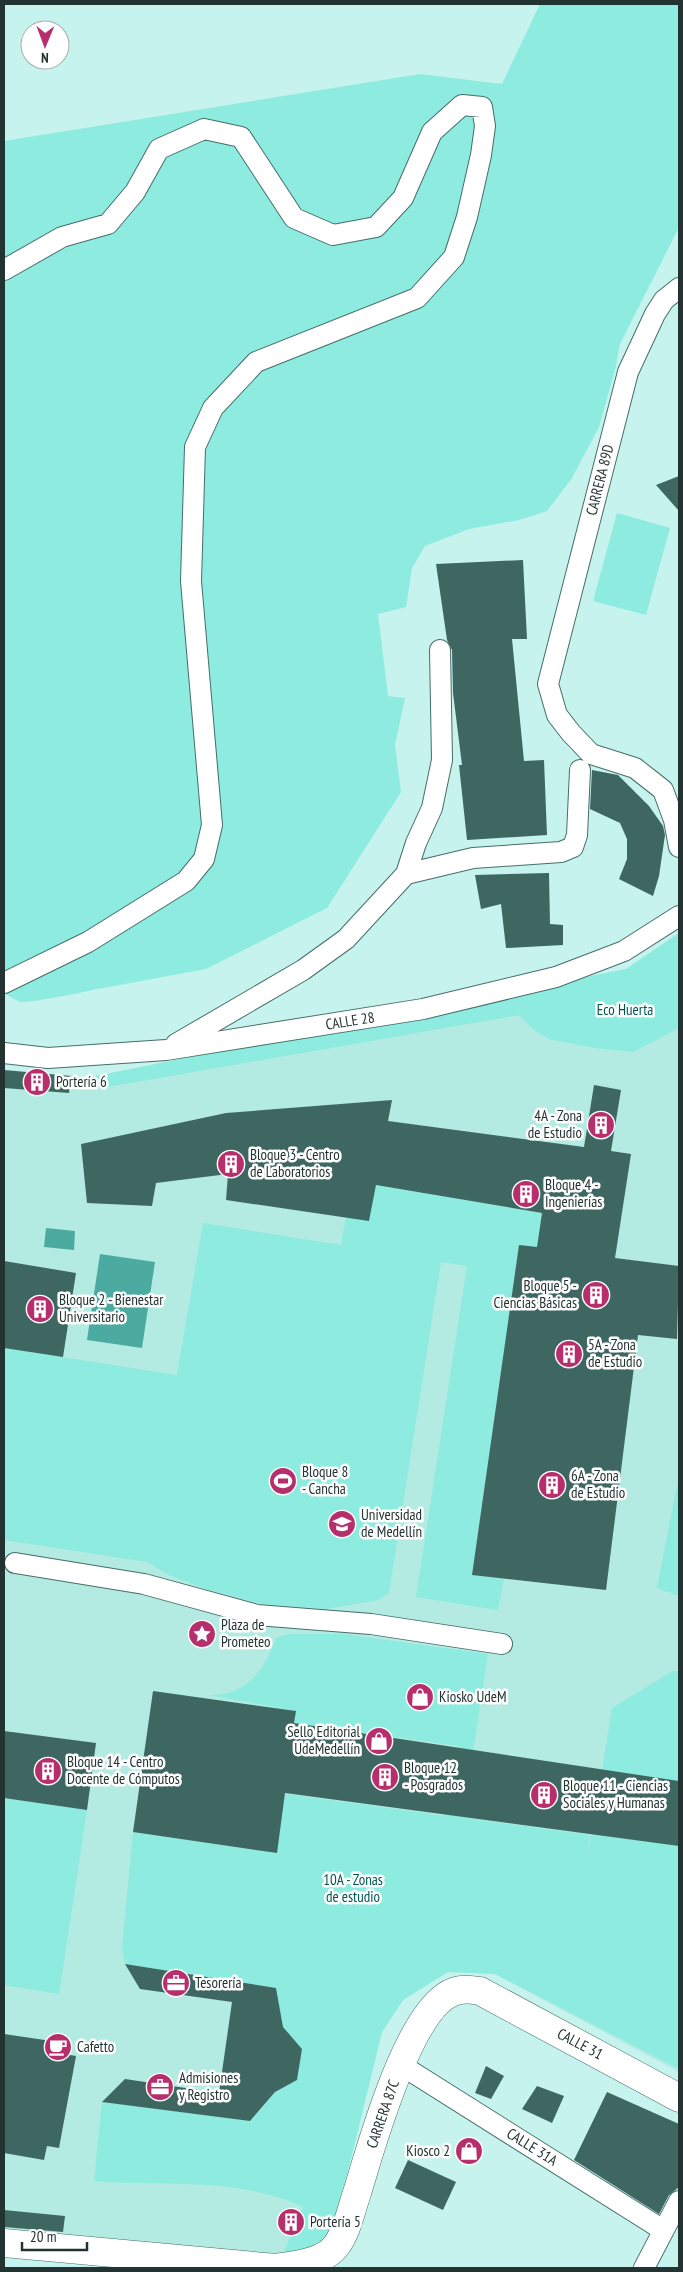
<svg xmlns="http://www.w3.org/2000/svg" width="683" height="2272" viewBox="0 0 683 2272" font-family="'PT Sans Narrow',sans-serif">
	<style>
		.built { fill: #b3eae2 }
		.green { fill: #8debe0 }
		.water { fill: #4baba1 }
		.building { fill: #3e6762 }
		.lines { fill: none; stroke-linecap: round; stroke-linejoin: round }
		.street-casing { stroke: #456e69; stroke-width: 22 }
		.secondary-casing { stroke: #456e69; stroke-width: 29 }
		.street { stroke: #fff; stroke-width: 20 }
		.secondary { stroke: #fff; stroke-width: 28 }
		.labels { text-anchor: middle; stroke-width: 5; stroke-linejoin: round; paint-order: stroke }
		.street-label { font-size: 15px; fill: #223331; stroke: #fff }
		.park-label { font-size: 15px; fill: #005750; stroke: #fff }
		.poi-label { font-size: 15px; fill: #223331; stroke: #fff; text-anchor: start }
	</style>
	<rect width="100%" height="100%" fill="#c6f3ed"/>
	<path class="built" d="M679,933V2072L495,1974L447,1972L403,2000L382,2032L333,2232L282,2256L4,2232V1070L91,1077L626,969Z"/>
	<path class="green" d="M540,4H679L678,229L620,344L615,370L599,427L572,478L547,511L519,520L469,529L425,546L412,568L406,607L378,614L388,696L405,698L395,745L401,792L327,908L206,969L92,990C86,992 28,1003 22,1002C16,1001 9,996 4,993V141L420,74L502,84Z
		M617,513L670,528L646,615L593,601Z
		M679,933V1028L633,1052L595,1048L549,1039L533,1029L519,1015L91,1090V1077L626,969Z
		M376,1185L542,1213L537,1247L519,1246L472,1574L504,1579L498,1610L416,1597L467,1266L441,1262L389,1593L378,1600L327,1609L262,1604L206,1589L169,1575L147,1562L4,1540V1348L177,1375L203,1223L341,1245L346,1217L369,1221Z
		M679,1475V1596L657,1588Z
		M289,1634H343L488,1654L472,1759L457,1757L458,1746L294,1723L295,1711L209,1695C246,1696 265,1670 276,1638Z
		M673,1671L679,1672V1781L602,1770L612,1708Z
		M285,1794L447,1816L448,1805L466,1808V1818L590,1835L587,1858L593,1825L615,1837L679,1846V2069L495,1974L448,1972L403,2000L382,2032L333,2232L317,2249L282,2256L303,2207C238,2176 164,2187 94,2181L102,2102L250,2121L275,2092L297,2080L302,2050L283,2027L276,1988L125,1964L122,1948L133,1832L276,1853Z
		M6,1798L87,1810L59,1994L4,1985V1811Z"/>
	<path class="water" d="M46,1228L75,1231L74,1250L44,1247Z
		M100,1254L155,1262L142,1348L87,1340Z"/>
	<path class="building" d="M679,476V511L656,485Z
		M523,560L527,639H512L524,761L544,760L547,835L467,840L459,765H462L453,693L452,650L447,640L436,564Z
		M592,770L618,775L649,806L663,826L665,835L659,876L653,896L619,879L627,859V839L620,823L590,809Z
		M549,873L550,924L563,925V945L506,948L501,904L481,909L475,875Z
		M4,1070L71,1076L69,1093L4,1088Z
		M594,1085L621,1090L611,1151L631,1154L615,1258L679,1266L677,1339L638,1335L606,1590L472,1575L519,1245L537,1247L542,1213L376,1185L369,1221L226,1200L228,1174L156,1183L152,1206L87,1203L81,1144L226,1113L392,1100L388,1121L584,1147Z
		M4,1261L76,1273L63,1357L4,1348Z
		M153,1691L296,1711L294,1723L679,1781V1846L285,1793L277,1853L133,1832Z
		M4,1731L96,1743L87,1810L4,1798Z
		M125,1964L276,1988L283,2027L302,2049L297,2080L275,2092L250,2121L102,2102L125,2079L219,2093L232,2002L140,1989Z
		M4,2034L65,2043L64,2054L76,2056L59,2148L47,2146L44,2160L4,2153Z
		M486,2066L504,2076L491,2099L475,2093Z
		M537,2086L564,2096L552,2123L522,2109Z
		M607,2092L679,2124V2187L669,2195L659,2214L574,2160Z
		M408,2160L456,2182L443,2210L395,2188Z
		M4,2210L65,2216L63,2232L4,2227Z"/>
	<g class="lines">
		<g class="street-casing">
			<path id="street" d="M4,270L62,237L108,224L135,192L159,149L204,129L241,137L294,218L333,235L376,227L403,198L432,132L462,105L482,107L485,126L481,155L467,217L454,257L417,298L256,362L213,408L195,447L191,581L212,825L204,859L186,881L88,942L4,983
				M679,288L664,300L655,314L628,372L548,684L557,715L571,733L591,754L635,768L663,790L674,820L679,847
				M406,874L473,858L561,852L573,847L577,835L580,770
				M176,1044L303,970L346,939L406,874L416,843L432,808L442,760L440,650
				M4,1053L48,1058L166,1050L423,1009L556,977L624,951L679,916
				M15,1563L144,1584L257,1615L371,1624L502,1644
				M401,2065L663,2230
				M644,2268L679,2201"/>
		</g>
		<g class="secondary-casing">
			<path id="secondary" d="M4,2243L276,2268C295,2265 323,2263 336,2246C347,2232 351,2210 357,2193C370,2151 411,1995 461,1990C467,1989 474,1990 480,1991L679,2098"/>
		</g>
		<use href="#street" class="street"/>
		<use href="#secondary" class="secondary"/>
	</g>
	<defs>
		<g id="building-disc" transform="scale(1.4375)"><circle r="9.5" fill="#b72e6c" stroke="#fff"/><path d="M-4-6H4V6H1V3H-1V6H-4ZM-2.5-4.3h1.7v1.8h-1.7ZM.8-4.3h1.7v1.8H.8ZM-2.5-1h1.7V.8h-1.7ZM.8-1h1.7V.8H.8Z" fill="#fff"/></g>
		<g id="stadium-disc" transform="scale(1.4375)"><circle r="9.5" fill="#b72e6c" stroke="#fff"/><path d="M0-5a6.5 5 0 1 0 0 10a6.5 5 0 1 0 0-10ZM-3.5-1.8h7v3.6h-7Z" fill="#fff"/></g>
		<g id="university-disc" transform="scale(1.4375)"><circle r="9.5" fill="#b72e6c" stroke="#fff"/><path d="M0-5L7-2L0 1L-7-2ZM-4 1L0 2.5L4 1V4Q0 6-4 4Z" fill="#fff"/></g>
		<g id="sight-disc" transform="scale(1.4375)"><circle r="9.5" fill="#b72e6c" stroke="#fff"/><path d="M0-6L1.8-2.2L6-1.7L2.9 1.2L3.7 5.4L0 3.3L-3.7 5.4L-2.9 1.2L-6-1.7L-1.8-2.2Z" fill="#fff"/></g>
		<g id="shop-disc" transform="scale(1.4375)"><circle r="9.5" fill="#b72e6c" stroke="#fff"/><path d="M-5-2.5h2.3a2.7 3.5 0 0 1 5.4 0H5L5.5 6h-11ZM-1.5-2.5h3a1.5 2.3 0 0 0-3 0Z" fill="#fff"/></g>
		<g id="office-disc" transform="scale(1.4375)"><circle r="9.5" fill="#b72e6c" stroke="#fff"/><path d="M-6-3h4V-5.5h4V-3h4V5H-6ZM-1-4.5V-3h2v-1.5ZM-6 0V1H6V0Z" fill="#fff"/></g>
		<g id="cafe-disc" transform="scale(1.4375)"><circle r="9.5" fill="#b72e6c" stroke="#fff"/><path d="M-5.5-4.5H6V0H3Q3 3.5 0 3.5H-2.5Q-5.5 3.5-5.5 0ZM3-3.2v2h1.7v-2ZM-6 4.5H4V6H-6Z" fill="#fff"/></g>
	</defs>
	<g fill-rule="evenodd">
		<use href="#building-disc" x="37" y="1082"/>
		<use href="#building-disc" x="601" y="1125"/>
		<use href="#building-disc" x="231" y="1164"/>
		<use href="#building-disc" x="526" y="1194"/>
		<use href="#building-disc" x="596" y="1295"/>
		<use href="#building-disc" x="40" y="1309"/>
		<use href="#building-disc" x="569" y="1354"/>
		<use href="#stadium-disc" x="283" y="1481"/>
		<use href="#building-disc" x="552" y="1485"/>
		<use href="#university-disc" x="342" y="1524"/>
		<use href="#sight-disc" x="202" y="1634"/>
		<use href="#shop-disc" x="420" y="1697"/>
		<use href="#shop-disc" x="379" y="1741"/>
		<use href="#building-disc" x="48" y="1771"/>
		<use href="#building-disc" x="385" y="1777"/>
		<use href="#building-disc" x="544" y="1795"/>
		<use href="#office-disc" x="176" y="1983"/>
		<use href="#cafe-disc" x="58" y="2047"/>
		<use href="#office-disc" x="160" y="2087"/>
		<use href="#shop-disc" x="469" y="2151"/>
		<use href="#building-disc" x="291" y="2222"/>
	</g>
	<g class="labels">
		<g class="street-label">
			<text transform="translate(600 480) rotate(-76)" y="5">CARRERA 89D</text>
			<text transform="translate(350 1021) rotate(-9)" y="5">CALLE 28</text>
			<text transform="translate(580 2044) rotate(28)" y="5">CALLE 31</text>
			<text transform="translate(383 2114) rotate(-71)" y="5">CARRERA 87C</text>
			<text transform="translate(532 2147) rotate(32)" y="5">CALLE 31A</text>
		</g>
		<g class="park-label">
			<text x="625" y="1015">Eco Huerta</text>
			<text x="353" y="1885">10A - Zonas<tspan x="353" dy="17">de estudio</tspan></text>
		</g>
		<g class="poi-label">
			<text x="56" y="1087">Portería 6</text>
			<text x="582" y="1121" text-anchor="end">4A - Zona<tspan x="582" dy="17">de Estudio</tspan></text>
			<text x="250" y="1160">Bloque 3 - Centro<tspan x="250" dy="17">de Laboratorios</tspan></text>
			<text x="545" y="1190">Bloque 4 -<tspan x="545" dy="17">Ingenierías</tspan></text>
			<text x="577" y="1291" text-anchor="end">Bloque 5 -<tspan x="577" dy="17">Ciencias Básicas</tspan></text>
			<text x="59" y="1305">Bloque 2 - Bienestar<tspan x="59" dy="17">Universitario</tspan></text>
			<text x="588" y="1350">5A - Zona<tspan x="588" dy="17">de Estudio</tspan></text>
			<text x="302" y="1477">Bloque 8<tspan x="302" dy="17">- Cancha</tspan></text>
			<text x="571" y="1481">6A - Zona<tspan x="571" dy="17">de Estudio</tspan></text>
			<text x="361" y="1520">Universidad<tspan x="361" dy="17">de Medellín</tspan></text>
			<text x="221" y="1630">Plaza de<tspan x="221" dy="17">Prometeo</tspan></text>
			<text x="439" y="1702">Kiosko UdeM</text>
			<text x="360" y="1737" text-anchor="end">Sello Editorial<tspan x="360" dy="17">UdeMedellín</tspan></text>
			<text x="67" y="1767">Bloque 14 - Centro<tspan x="67" dy="17">Docente de Cómputos</tspan></text>
			<text x="404" y="1773">Bloque 12<tspan x="404" dy="17">- Posgrados</tspan></text>
			<text x="563" y="1791">Bloque 11 - Ciencias<tspan x="563" dy="17">Sociales y Humanas</tspan></text>
			<text x="195" y="1988">Tesorería</text>
			<text x="77" y="2052">Cafetto</text>
			<text x="179" y="2083">Admisiones<tspan x="179" dy="17">y Registro</tspan></text>
			<text x="450" y="2156" text-anchor="end">Kiosco 2</text>
			<text x="310" y="2227">Portería 5</text>
		</g>
	</g>
	<rect width="683" height="2272" fill="none" stroke="#223331" stroke-width="10"/>
	<g transform="translate(45 45) rotate(181)"><circle r="24" fill="#ffffff" stroke="#a7adad"/>
	<path d="M0-4L9 19L0 12L-9 19Z" fill="#b72e6c"/>
	<text y="-8" font-size="14" font-weight="bold" text-anchor="middle" fill="#223331">N</text>
	</g>
	<path d="M22 2242v8h65v-8" fill="none" stroke="#223331" stroke-width="2.5"/>
	<text x="30" y="2242" font-size="15" fill="#223331" stroke="#ffffff" stroke-width="4" paint-order="stroke">20 m</text>
</svg>
